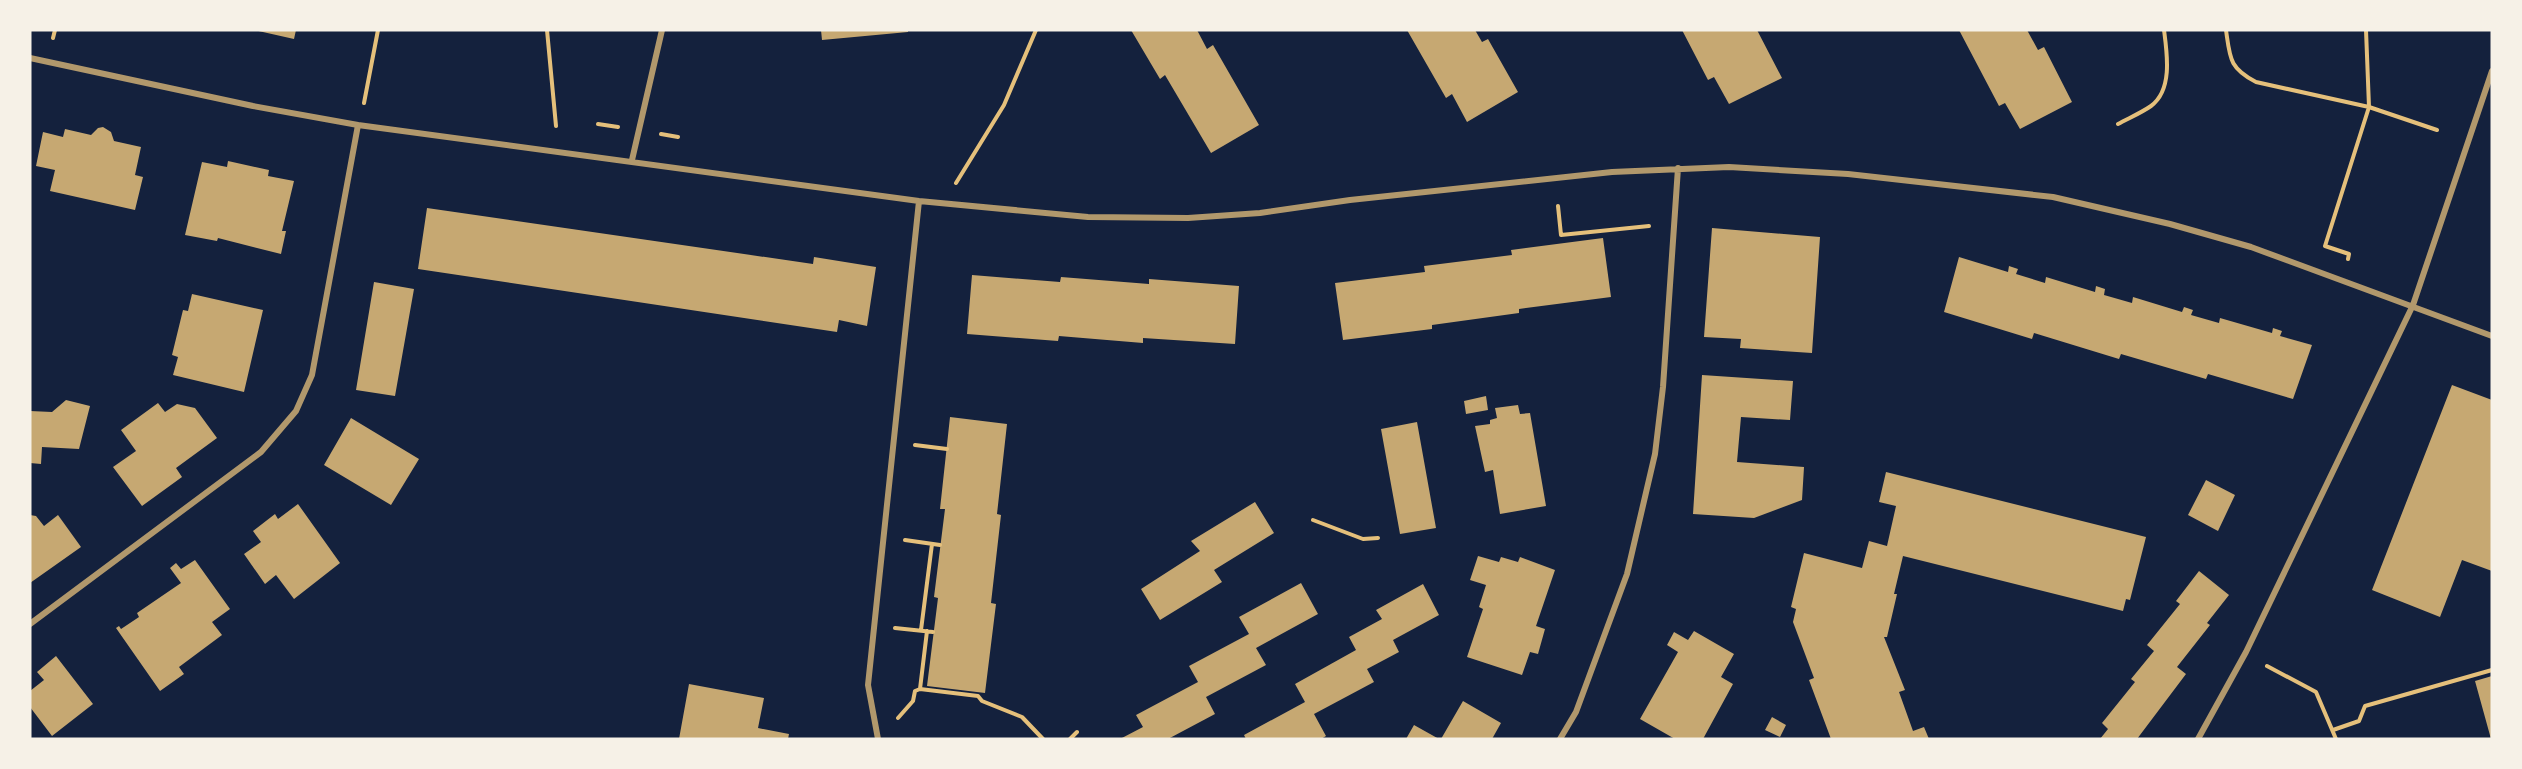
<svg xmlns="http://www.w3.org/2000/svg" width="2522" height="769" viewBox="0 0 2522 769" font-family="Manrope,sans-serif">
	<style>
		.building { fill: #c6a872 }
		.lines { fill: none; stroke-linecap: round; stroke-linejoin: round }
		.path { stroke: #e5c07b; stroke-width: 4 }
		.minor { stroke: #b1986c; stroke-width: 6 }
	</style>
	<rect width="100%" height="100%" fill="#14213d"/>
	<path class="building" d="M254,30H296L294,39Z
		M821,30H908V32L822,40Z
		M1131,30H1197L1207,49L1213,45L1259,125L1211,153L1165,75L1160,79Z
		M1407,30H1475L1482,42L1488,39L1518,92L1467,122L1452,94L1446,98Z
		M1682,30H1757L1782,78L1729,104L1714,77L1708,80Z
		M1959,30H2027L2038,50L2044,47L2072,102L2020,129L2005,103L1999,106Z
		M103,127L111,132L114,141L141,147L135,175L143,177L135,210L50,191L55,170L36,166L43,132L63,137L65,129L91,135L98,128Z
		M228,161L269,170L268,176L294,181L282,231H286L281,254L218,238L217,241L185,235L202,162L227,167Z
		M427,208L813,264L814,257L876,267L867,326L839,320L837,332L418,269Z
		M1712,228L1820,237L1812,353L1740,348L1741,339L1704,337Z
		M1603,238L1611,297L1519,309V313L1432,325V329L1343,340L1335,283L1425,272L1424,266L1512,255L1511,250Z
		M1959,257L2008,272L2009,266L2018,269L2016,274L2045,283L2046,277L2095,292L2096,286L2105,289L2104,295L2132,303L2133,297L2182,312L2184,307L2193,310L2191,315L2219,323L2220,318L2272,333L2273,328L2282,331L2280,336L2312,345L2293,399L2208,374L2206,379L2121,354L2119,359L2034,333L2032,339L1944,312Z
		M972,275L1060,282L1061,277L1149,284V279L1239,286L1235,344L1143,338V343L1059,336L1058,341L967,334Z
		M374,282L414,289L395,396L356,390Z
		M192,294L263,310L244,392L173,375L178,357L172,355L183,310L188,311Z
		M1702,375L1793,381L1790,420L1741,417L1737,462L1804,467L1802,500L1754,518L1693,514Z
		M2452,385L2492,400V571L2462,560L2440,617L2372,590Z
		M1486,396L1488,410L1466,414L1464,401Z
		M66,400L90,406L79,449L42,447L41,464L30,463V411L52,412Z
		M158,403L165,412L177,404L195,408L217,438L176,468L182,477L142,506L113,467L136,451L121,430Z
		M1518,405L1520,414L1530,413L1546,506L1500,514L1493,470L1485,472L1475,426L1490,424V420L1497,418L1495,408Z
		M950,417L1007,424L997,514L1001,515L991,603L996,604L985,693L927,686L938,598L934,597L945,509H940Z
		M351,418L419,459L391,505L324,465Z
		M1417,422L1436,528L1400,534L1381,429Z
		M1886,472L2146,537L2130,600L2126,599L2123,611L1903,556L1894,594H1897L1887,637H1884L1905,690L1899,692L1913,731L1924,727L1929,739H1831L1809,680L1814,678L1793,622L1796,609L1791,607L1804,553L1862,568L1869,541L1887,546L1896,506L1879,502Z
		M2206,480L2235,495L2218,531L2188,515Z
		M1255,502L1274,533L1214,570L1222,582L1160,620L1141,589L1200,551L1191,541Z
		M298,504L340,563L294,599L276,575L265,584L244,554L261,542L253,531L275,514L278,519Z
		M30,515L36,516L44,526L58,515L81,547L30,583Z
		M1478,556L1499,562L1501,557L1518,562L1520,557L1555,570L1536,626L1545,629L1538,654L1530,652L1522,675L1467,657L1483,609L1479,607L1486,585L1470,580Z
		M195,560L230,609L212,622L222,635L179,667L184,674L160,691L116,628L119,626L121,629L139,617L137,613L181,583L170,568L176,563L181,569Z
		M2199,571L2229,595L2207,623L2210,625L2177,667L2186,674L2137,739H2100L2108,729L2102,723L2135,682L2131,679L2154,651L2147,645L2180,604L2176,601Z
		M1301,583L1318,614L1256,648L1266,665L1206,697L1215,714L1168,739H1120L1143,727L1136,715L1198,682L1189,666L1249,634L1239,617Z
		M1423,584L1439,615L1393,640L1399,652L1367,669L1374,682L1314,714L1326,736L1321,739H1246L1244,735L1305,702L1295,684L1356,650L1349,637L1382,619L1376,610Z
		M1694,631L1734,654L1721,677L1733,684L1703,739H1675L1640,719L1678,652L1667,645L1674,632L1688,640Z
		M56,656L93,704L52,736L30,707V691L44,680L37,672Z
		M2492,676V739H2491L2475,681Z
		M689,684L764,698L758,728L789,734L788,739H679Z
		M1463,701L1501,723L1492,739H1441Z
		M1772,717L1786,725L1780,737L1765,730Z
		M1414,725L1439,739H1406Z"/>
	<g class="lines">
		<path class="path" d="M547,30L556,126
			M2226,30C2230,58 2229,68 2256,82L2369,107L2437,130
			M53,38L55,30
			M364,103L378,30
			M598,124L618,127
			M2118,124C2129,118 2141,113 2151,106C2173,90 2167,53 2164,30
			M661,134L678,137
			M956,183L1004,105L1036,30
			M1558,206L1561,235L1649,226
			M2348,259L2349,254L2325,246L2369,107L2366,30
			M915,445L947,449
			M1313,520L1363,539L1378,538
			M905,540L940,545
			M895,628L933,632
			M921,630L932,544
			M927,631L920,689L978,696L982,701L1022,717L1043,739
			M2267,666L2316,692L2336,739
			M898,718L913,701L915,691L920,689
			M2333,730L2359,721L2365,706L2492,670
			M1070,739L1077,732"/>
		<path class="minor" d="M30,58L253,106L358,125L919,201L1088,217L1188,218L1260,213L1350,200L1612,172L1729,167L1848,174L2053,197L2170,224L2251,247L2492,336
			M632,160L662,30
			M30,624L261,452L296,411L312,375L358,125
			M878,739L868,685L919,201
			M1560,739L1576,712L1627,574L1655,454L1663,387L1678,168
			M2198,739L2246,652L2413,305L2492,71"/>
	</g>
	<rect width="2522" height="769" fill="none" stroke="#f6f1e7" stroke-width="63"/>
</svg>
